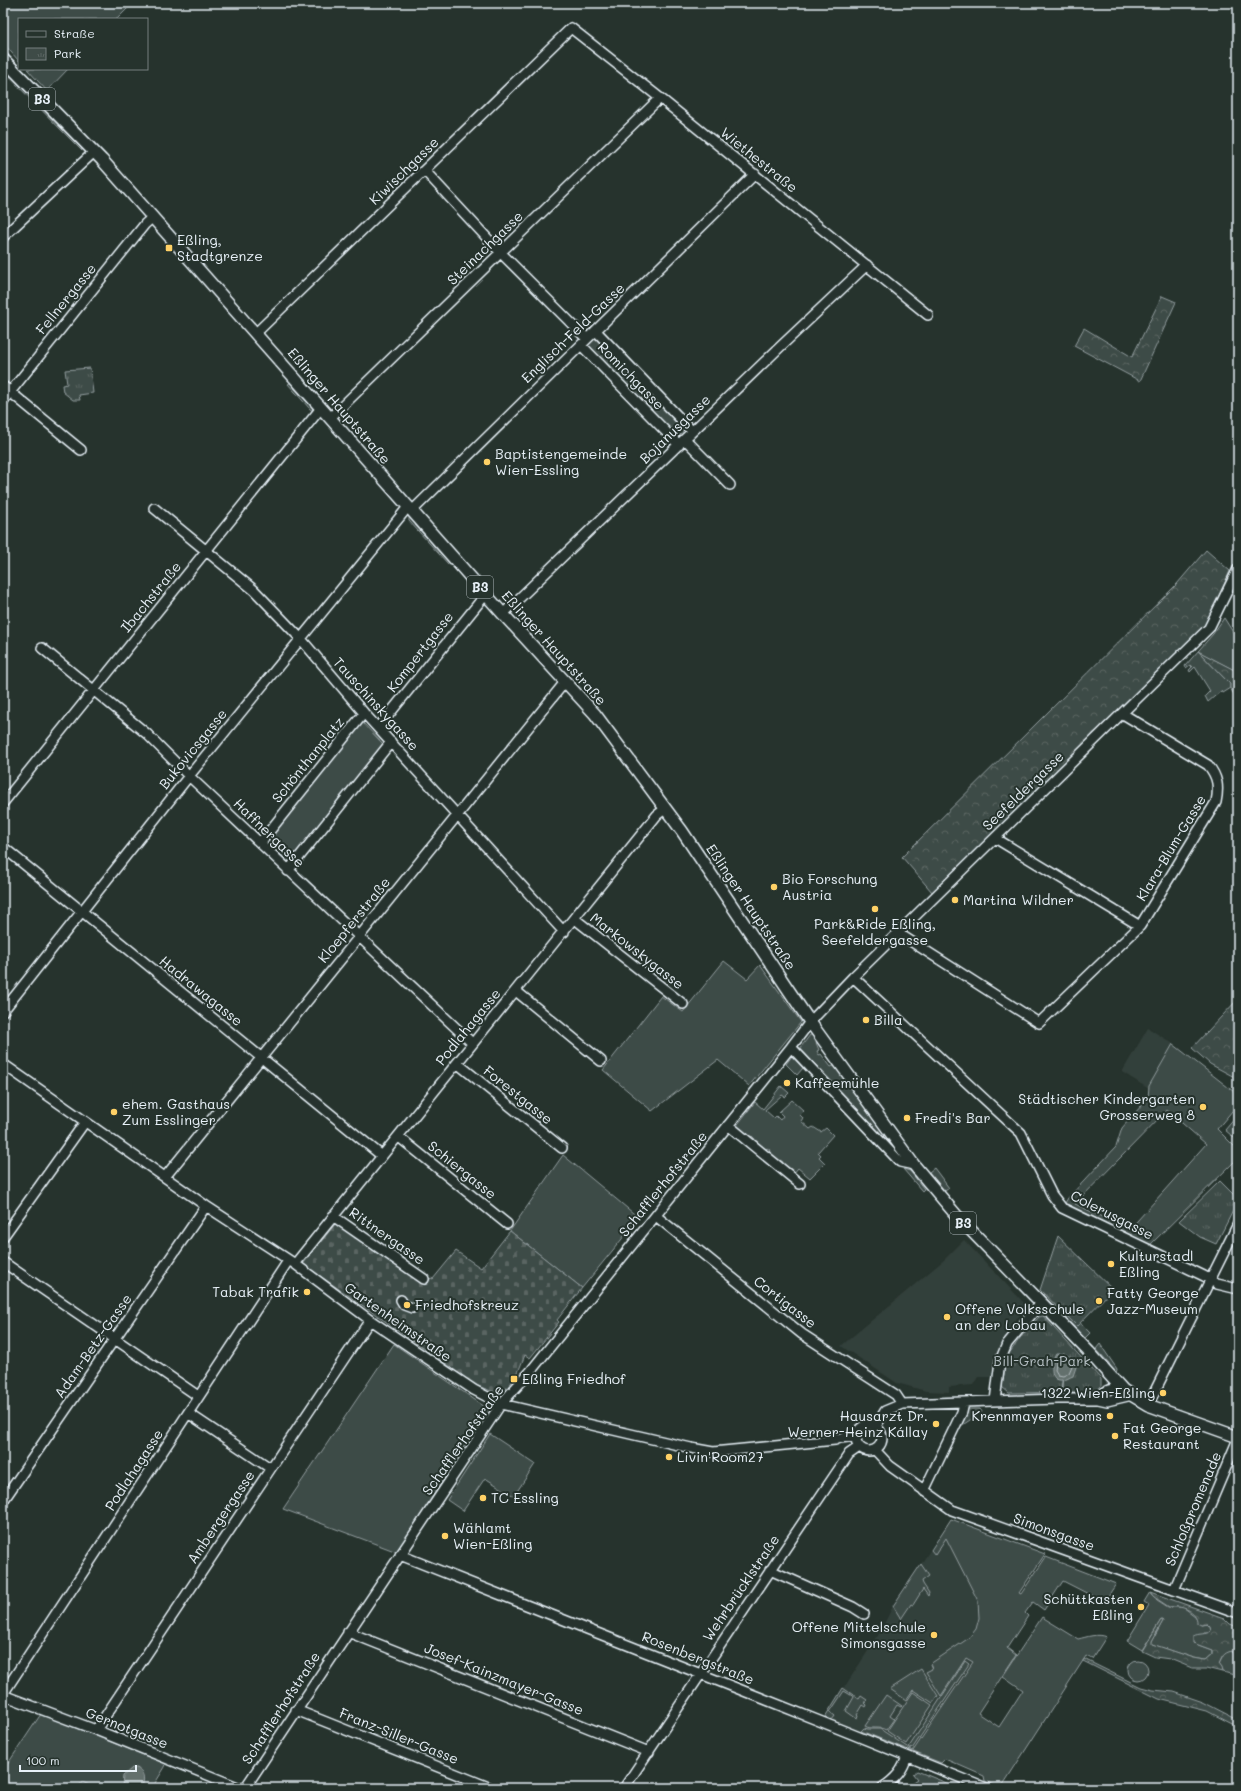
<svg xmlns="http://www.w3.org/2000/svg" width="1241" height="1791" viewBox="0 0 1241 1791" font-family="Mali,sans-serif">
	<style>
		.built { fill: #333f3a }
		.green { fill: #3e4b47; stroke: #939ea0; fill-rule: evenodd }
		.forest { fill: url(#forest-crowns); stroke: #939ea0 }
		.cemetery { fill: url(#cemetery-stones); stroke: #939ea0 }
		.park { fill: url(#park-tufts); stroke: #939ea0 }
		.water { fill: #636f6d; stroke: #98a3a5 }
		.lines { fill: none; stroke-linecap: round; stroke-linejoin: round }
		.shore { stroke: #b3bdc0; stroke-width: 1 }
		.stream { stroke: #98a3a5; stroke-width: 2.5 }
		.minor-casing { stroke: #e8f1f8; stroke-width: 12 }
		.major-casing { stroke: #e8f1f8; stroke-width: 14 }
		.minor { stroke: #26332d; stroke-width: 9 }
		.major { stroke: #26332d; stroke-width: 11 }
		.poi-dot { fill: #ffd166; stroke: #26332d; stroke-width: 1.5 }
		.labels { text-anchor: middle; stroke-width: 4; stroke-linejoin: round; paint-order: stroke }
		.shield { fill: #26332d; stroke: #aeb8bb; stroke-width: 1 }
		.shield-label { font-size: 13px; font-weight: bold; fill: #e8f1f8 }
		.street-label { font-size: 14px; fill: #e8f1f8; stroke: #26332d }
		.poi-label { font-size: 14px; fill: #e8f1f8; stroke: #26332d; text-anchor: start }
		.park-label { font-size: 14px; fill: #b5bfc3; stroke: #26332d }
	</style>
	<defs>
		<pattern id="forest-crowns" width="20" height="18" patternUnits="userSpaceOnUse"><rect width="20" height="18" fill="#3e4b47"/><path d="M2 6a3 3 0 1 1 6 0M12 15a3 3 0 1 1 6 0" fill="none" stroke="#5a6562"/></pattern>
		<pattern id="cemetery-stones" width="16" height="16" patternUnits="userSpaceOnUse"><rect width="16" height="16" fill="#3e4b47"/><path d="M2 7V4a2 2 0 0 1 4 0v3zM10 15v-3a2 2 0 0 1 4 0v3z" fill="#5a6562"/></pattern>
		<pattern id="park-tufts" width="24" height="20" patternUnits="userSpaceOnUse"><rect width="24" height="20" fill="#3e4b47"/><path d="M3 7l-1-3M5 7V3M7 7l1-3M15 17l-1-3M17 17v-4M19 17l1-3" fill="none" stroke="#5a6562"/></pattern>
	</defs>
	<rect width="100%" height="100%" fill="#26332d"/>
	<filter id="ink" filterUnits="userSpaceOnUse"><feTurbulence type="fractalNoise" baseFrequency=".025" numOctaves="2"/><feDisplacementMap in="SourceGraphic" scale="8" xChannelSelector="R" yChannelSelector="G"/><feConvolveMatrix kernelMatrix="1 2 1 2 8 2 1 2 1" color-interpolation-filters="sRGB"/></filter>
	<g filter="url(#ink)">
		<path class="built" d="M1148,1028L1175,1045L1195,1061L1160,1096L1122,1072Z
			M964,1240L1028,1307L1015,1320L1006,1334L993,1363L992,1377H978L973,1385L949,1387V1392L926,1391L897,1383L841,1346L944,1260Z
			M951,1519L1045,1554L912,1752L825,1717L879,1634L893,1606Z"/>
		<path class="green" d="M3,3H133L117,19H19V61L3,43Z
			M3,65L80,144L82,151L3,71Z
			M27,69H68L47,91Z
			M595,336L683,427V435L680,438L673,435L588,346V341Z
			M292,382L296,386L294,388L306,401L308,400L313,406V411L310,409L288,384Z
			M409,517L417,523L415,525L428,539L430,538L434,542L432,544L444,557L446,555L450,559L448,561L451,564L449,565L409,521Z
			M1224,618L1238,640V672L1199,652L1230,684V688L1222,693L1221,691L1208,702L1205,696L1210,691L1195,667L1190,672L1189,670L1192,667L1190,665L1186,668L1185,666L1213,634Z
			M362,722L383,744L288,863L266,842Z
			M724,961L747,979L760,965L801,1022L749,1086L718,1060L652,1111L603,1070L661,996L683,1012Z
			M810,1035H813L819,1050L817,1051L819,1055L821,1054L831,1067L833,1066L841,1070L901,1152L903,1160L800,1052L801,1047Z
			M1173,1044L1238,1095V1104L1217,1129L1238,1150V1158L1150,1245L1065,1203L1068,1198L1116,1147L1122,1128L1148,1098L1149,1086ZM1167,1110L1206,1144L1129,1230L1075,1204Z
			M792,1056L803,1068L797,1075L786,1064Z
			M781,1086L789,1093L785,1097L782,1095L765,1110L774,1118L776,1116L780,1120L783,1116L779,1112L792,1100L804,1111L800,1115L803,1118L801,1121L810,1129L813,1127L821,1132L826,1128L833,1135L818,1152L821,1155L819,1157L825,1163L810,1178L798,1168L793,1174L781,1165L783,1162L780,1160L777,1162L767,1154L770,1150L767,1148L764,1151L753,1143L755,1139L752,1136L749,1139L735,1128L755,1102L763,1109Z
			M1236,1117L1238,1119V1141L1225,1130Z
			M563,1155L639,1218L582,1288L510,1231Z
			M934,1168L949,1188L945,1191L929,1172Z
			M903,1169L910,1171L924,1189L922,1191Z
			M1047,1291L1063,1305L1090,1333L1085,1338L1043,1295Z
			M394,1344L488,1409L397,1552L283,1509Z
			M1100,1344L1117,1369L1116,1374L1110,1367L1109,1363L1096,1349Z
			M965,1409H980L982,1412L958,1428Z
			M490,1434L535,1464L514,1496L485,1478L463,1511L447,1500Z
			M951,1519L1045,1554L1019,1593L1021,1594L1046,1557L1116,1584L1104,1602L1063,1581L1044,1610L1033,1602L1025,1613L1028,1616L1007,1648L1016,1655L978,1713L999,1727L1023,1690L1003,1676L1042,1617L1078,1639C1087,1637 1097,1633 1106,1637L1092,1659L1086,1656L1001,1788L985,1781L984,1776L945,1759L941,1763L861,1731L864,1728L868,1729H880L913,1751L973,1662L966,1658L941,1696L926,1672L932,1669L930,1664L969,1638L976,1629L979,1618L978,1601L946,1538L935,1555L931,1550Z
			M921,1564L929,1576L922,1581L923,1584L929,1593L928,1596L923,1589L913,1605L911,1604L901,1619L893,1606Z
			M1150,1592L1154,1598L1168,1607H1183L1195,1616L1201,1625L1207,1624L1210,1627L1211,1631L1208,1633H1204L1193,1643L1212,1650V1654L1205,1660L1194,1658L1151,1644L1152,1641L1163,1621L1161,1620L1142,1650L1127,1641L1149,1605L1144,1602Z
			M1232,1651L1237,1658L1238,1676L1223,1672L1219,1664L1225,1652Z
			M1128 1670a10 10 0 1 1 20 0a10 10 0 1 1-20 0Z
			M965,1661L969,1664L912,1749L909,1747Z
			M921,1669L938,1696L933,1703L913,1690L906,1700L890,1689Z
			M843,1688L859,1699L861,1696L867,1700L865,1703L867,1705L866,1707L863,1705L857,1715L858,1716L857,1719L846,1711L854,1697L844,1691L830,1712L835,1716L832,1720L825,1717Z
			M913,1692L932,1705L906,1744L887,1731Z
			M886,1695L902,1706L901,1707L897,1705L890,1716L894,1719L886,1730C879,1726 871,1730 865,1726Z
			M41,1714L166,1764L165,1767L152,1788H97L82,1782L78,1788H3V1771Z"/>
		<path class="forest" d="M1162,296L1176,302L1140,381L1074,346L1084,328L1132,357Z
			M1206,550L1230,571L1207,623L1151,681L932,892L902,857L1177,584Z
			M1198,651L1238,672V701L1230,688V684Z
			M1238,999V1079L1210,1064L1192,1048Z
			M1150,1592L1224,1618L1230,1624L1238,1627V1668L1233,1666L1237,1658L1232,1651C1223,1653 1222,1657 1219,1664L1222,1668L1223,1672L1207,1668H1192L1170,1659L1155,1657L1142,1651L1161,1620L1163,1621L1152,1641V1644L1194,1658L1205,1660L1212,1654V1650L1193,1643V1636C1199,1633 1206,1635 1211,1631L1210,1627L1207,1624L1201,1625L1197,1623C1198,1610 1179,1605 1169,1607L1154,1597Z
			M1084,1659L1141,1687L1153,1690L1174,1692L1203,1702L1238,1720V1727L1207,1711L1159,1699L1083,1661Z"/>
		<path class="cemetery" d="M336,1223L425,1285L431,1278L433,1279L456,1251L481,1268L510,1231L582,1288L557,1320L559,1322L530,1358L525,1355L516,1377L501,1395C486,1388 459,1382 451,1367L303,1264Z"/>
		<path class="park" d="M90,368L93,393L79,395L80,400H73L63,392L62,385L67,384L65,370Z
			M1220,1181L1238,1199V1201L1216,1244L1200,1237L1179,1221Z
			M1058,1236L1113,1289L1077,1326L1040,1290Z
			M1043,1316L1101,1379V1386L1098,1390L1088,1392L1009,1393L1002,1387L1006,1358L1020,1338L1039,1317Z
			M917,1771L959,1788H908L907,1786L917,1779L913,1774Z"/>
		<path class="water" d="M1056,1354H1064L1073,1358L1076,1367L1073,1376C1070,1377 1066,1380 1063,1380C1048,1382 1051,1362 1056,1354Z
			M132,1768H137C145,1773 145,1781 141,1788L122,1787L123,1776Z"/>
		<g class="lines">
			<path class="shore" d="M1059,1358L1069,1360L1072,1366L1069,1373L1063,1376L1058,1375L1055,1370L1056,1361Z"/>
			<path class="stream" d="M1062,1388L1063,1380"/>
			<g class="minor-casing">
				<path id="minor" d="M425,171L501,253L587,339
					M3,237L94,152
					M596,331L692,431
					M256,333L571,28L660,98L928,315
					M581,345L679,445
					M3,386L81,450
					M3,401L145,224L153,217
					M330,418L660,98
					M685,439L730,485
					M154,508L254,590L301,639L364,713L564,932
					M412,511L755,174
					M503,614L781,346L867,265
					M42,648L147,734L189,776L472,1043
					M1123,714L1208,765C1218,777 1219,787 1216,802L1140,926
					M378,728L486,594
					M3,803L321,408
					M260,843L364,713
					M3,847L382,1156
					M288,871L391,742
					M575,919L683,1004
					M898,933L1039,1023L1140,926L995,838
					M853,977L1021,1133L1052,1195L1062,1208L1204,1276L1217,1284L1238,1289
					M516,991L601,1061
					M3,1011L189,776L408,507
					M791,1047L900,1162L914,1165
					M457,1063L562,1148
					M3,1064L206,1206L295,1264L370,1320L474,1390L501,1404L691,1448L713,1452L835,1440L840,1438L856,1436
					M728,1125L800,1184
					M399,1137L507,1224
					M165,1177L565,682
					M333,1216L424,1279
					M656,1216L802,1334L896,1395L902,1404
					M3,1237L85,1122
					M3,1262L198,1396
					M295,1264L657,815L665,809
					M401,1300L404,1305L412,1308
					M1098,1399C1106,1389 1110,1388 1123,1390
					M995,1401L1000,1361L1007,1344L1041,1303
					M1148,1405L1238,1224
					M188,1413L270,1468
					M856 1438a13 13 0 1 1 26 0a13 13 0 1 1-26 0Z
					M876,1426L885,1411L902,1404L1058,1399H1098L1107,1401L1132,1395
					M875,1450L890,1466L952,1510L1238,1613
					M924,1491L962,1412L964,1403
					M3,1501L206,1206
					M400,1555L822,1722L986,1788
					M770,1570L853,1607L864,1614
					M1174,1590L1238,1439
					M348,1632L649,1752
					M3,1694L288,1261
					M3,1695L96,1730L240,1788
					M296,1710L491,1788
					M96,1730L370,1320
					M245,1788L501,1404L530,1372L791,1047L810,1022L853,977L1209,628L1238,569
					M624,1788L849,1454L859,1447
					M882,1788C895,1779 903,1771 907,1756"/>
			</g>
			<g class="major-casing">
				<path id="major" d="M3,59L102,160L503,614L595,714L682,831L810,1022L914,1165L957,1216L1089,1352L1123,1390L1148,1405L1238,1437"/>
			</g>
			<use href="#minor" class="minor"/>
			<use href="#major" class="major"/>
		</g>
	</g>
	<g class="poi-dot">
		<rect x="165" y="244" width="8" height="8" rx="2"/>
		<circle cx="487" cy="462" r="4"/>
		<circle cx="774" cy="887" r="4"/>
		<circle cx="955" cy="900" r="4"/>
		<circle cx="875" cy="909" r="4"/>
		<circle cx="866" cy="1020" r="4"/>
		<circle cx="787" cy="1083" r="4"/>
		<circle cx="1203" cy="1107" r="4"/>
		<circle cx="114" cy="1112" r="4"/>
		<circle cx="907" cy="1118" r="4"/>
		<circle cx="1111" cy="1264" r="4"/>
		<circle cx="307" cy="1292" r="4"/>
		<circle cx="1099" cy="1301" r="4"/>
		<circle cx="407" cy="1305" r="4"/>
		<circle cx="947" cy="1317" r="4"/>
		<rect x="510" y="1375" width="8" height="8" rx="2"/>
		<circle cx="1163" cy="1393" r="4"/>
		<circle cx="1110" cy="1416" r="4"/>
		<circle cx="936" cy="1424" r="4"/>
		<circle cx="1115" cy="1436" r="4"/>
		<circle cx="669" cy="1457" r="4"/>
		<circle cx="483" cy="1498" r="4"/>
		<circle cx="445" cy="1536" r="4"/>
		<circle cx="1141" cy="1607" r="4"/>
		<circle cx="934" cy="1635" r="4"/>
	</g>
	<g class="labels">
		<g class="shield">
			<rect x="29" y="88" width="26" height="22" rx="3"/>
			<rect x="467" y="576" width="26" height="22" rx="3"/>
			<rect x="950" y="1212" width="26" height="22" rx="3"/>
		</g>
		<g class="shield-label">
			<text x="42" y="104">B3</text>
			<text x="480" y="592">B3</text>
			<text x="963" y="1228">B3</text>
		</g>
		<g class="street-label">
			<text transform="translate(759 160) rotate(39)" y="5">Wiethestraße</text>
			<text transform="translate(404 171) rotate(-44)" y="5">Kiwischgasse</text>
			<text transform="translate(485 248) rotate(-44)" y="5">Steinachgasse</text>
			<text transform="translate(66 299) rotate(-51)" y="5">Fellnergasse</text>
			<text transform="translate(573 333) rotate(-44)" y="5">Englisch-Feld-Gasse</text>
			<text transform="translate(631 376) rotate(46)" y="5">Romichgasse</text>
			<text transform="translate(339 406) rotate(49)" y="5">Eßlinger Hauptstraße</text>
			<text transform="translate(675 429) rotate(-44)" y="5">Bojanusgasse</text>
			<text transform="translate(151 597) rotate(-51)" y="5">Ibachstraße</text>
			<text transform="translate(554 648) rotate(48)" y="5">Eßlinger Hauptstraße</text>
			<text transform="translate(420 652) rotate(-52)" y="5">Kompertgasse</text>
			<text transform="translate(376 704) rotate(48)" y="5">Tauschinskygasse</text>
			<text transform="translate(193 749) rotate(-51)" y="5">Bukovicsgasse</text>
			<text transform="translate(308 760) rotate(-51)" y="5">Schönthanplatz</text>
			<text transform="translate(1023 791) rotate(-44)" y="5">Seefeldergasse</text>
			<text transform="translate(269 833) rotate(44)" y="5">Haffnergasse</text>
			<text transform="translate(1171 848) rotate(-59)" y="5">Klara-Blum-Gasse</text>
			<text transform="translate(751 907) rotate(56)" y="5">Eßlinger Hauptstraße</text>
			<text transform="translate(354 920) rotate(-51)" y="5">Kloepferstraße</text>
			<text transform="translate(637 951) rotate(38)" y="5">Markowskygasse</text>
			<text transform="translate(201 991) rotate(39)" y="5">Hadrawagasse</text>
			<text transform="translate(468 1027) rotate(-51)" y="5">Podlahagasse</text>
			<text transform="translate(518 1095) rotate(39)" y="5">Forestgasse</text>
			<text transform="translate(462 1170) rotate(39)" y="5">Schiergasse</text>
			<text transform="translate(663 1184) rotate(-51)" y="5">Schafflerhofstraße</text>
			<text transform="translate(1112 1215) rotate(27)" y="5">Colerusgasse</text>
			<text transform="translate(387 1236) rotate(35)" y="5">Rittnergasse</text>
			<text transform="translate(785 1302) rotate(38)" y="5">Cortigasse</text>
			<text transform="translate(398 1322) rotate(35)" y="5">Gartenheimstraße</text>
			<text transform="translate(93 1346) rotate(-55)" y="5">Adam-Betz-Gasse</text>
			<text transform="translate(463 1440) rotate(-55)" y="5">Schafflerhofstraße</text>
			<text transform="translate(134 1470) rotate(-57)" y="5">Podlahagasse</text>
			<text transform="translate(1193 1509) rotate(-67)" y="5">Schloßpromenade</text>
			<text transform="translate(221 1517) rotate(-56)" y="5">Ambergergasse</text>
			<text transform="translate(1054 1532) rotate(20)" y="5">Simonsgasse</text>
			<text transform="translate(741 1588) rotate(-56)" y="5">Wehrbrücklstraße</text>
			<text transform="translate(698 1658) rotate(22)" y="5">Rosenbergstraße</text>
			<text transform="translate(504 1679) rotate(22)" y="5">Josef-Kainzmayer-Gasse</text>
			<text transform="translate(281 1708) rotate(-57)" y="5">Schafflerhofstraße</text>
			<text transform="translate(127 1728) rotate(22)" y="5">Gernotgasse</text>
			<text transform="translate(399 1736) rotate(22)" y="5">Franz-Siller-Gasse</text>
		</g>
		<g class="poi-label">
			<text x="177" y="245">Eßling,<tspan x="177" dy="16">Stadtgrenze</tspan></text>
			<text x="495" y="459">Baptistengemeinde<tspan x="495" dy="16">Wien-Essling</tspan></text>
			<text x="782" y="884">Bio Forschung<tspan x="782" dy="16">Austria</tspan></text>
			<text x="963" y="905">Martina Wildner</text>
			<text x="875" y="929" text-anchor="middle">Park&amp;Ride Eßling,<tspan x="875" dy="16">Seefeldergasse</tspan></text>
			<text x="874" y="1025">Billa</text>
			<text x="795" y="1088">Kaffeemühle</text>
			<text x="1195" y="1104" text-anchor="end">Städtischer Kindergarten<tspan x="1195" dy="16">Grosserweg 8</tspan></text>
			<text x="122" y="1109">ehem. Gasthaus<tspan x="122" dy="16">Zum Esslinger</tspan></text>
			<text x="915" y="1123">Fredi's Bar</text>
			<text x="1119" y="1261">Kulturstadl<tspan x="1119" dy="16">Eßling</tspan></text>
			<text x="299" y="1297" text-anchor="end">Tabak Trafik</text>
			<text x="1107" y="1298">Fatty George<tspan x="1107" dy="16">Jazz-Museum</tspan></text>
			<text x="415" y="1310">Friedhofskreuz</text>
			<text x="955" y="1314">Offene Volksschule<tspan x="955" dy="16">an der Lobau</tspan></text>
			<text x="522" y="1384">Eßling Friedhof</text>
			<text x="1155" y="1398" text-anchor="end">1322 Wien-Eßling</text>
			<text x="928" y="1421" text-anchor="end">Hausarzt Dr.<tspan x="928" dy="16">Werner-Heinz Kállay</tspan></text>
			<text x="1102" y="1421" text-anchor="end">Krennmayer Rooms</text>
			<text x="1123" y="1433">Fat George<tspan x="1123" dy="16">Restaurant</tspan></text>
			<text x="677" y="1462">Livin'Room27</text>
			<text x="491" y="1503">TC Essling</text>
			<text x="453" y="1533">Wählamt<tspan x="453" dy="16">Wien-Eßling</tspan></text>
			<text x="1133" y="1604" text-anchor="end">Schüttkasten<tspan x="1133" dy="16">Eßling</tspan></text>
			<text x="926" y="1632" text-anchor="end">Offene Mittelschule<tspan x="926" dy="16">Simonsgasse</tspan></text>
		</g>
		<g class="park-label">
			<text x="1042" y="1366">Bill-Grah-Park</text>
		</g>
	</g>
	<rect width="1241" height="1791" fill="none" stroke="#26332d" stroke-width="16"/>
	<rect x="8" y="8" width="1225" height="1775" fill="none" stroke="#e8f1f8" stroke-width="1.5" filter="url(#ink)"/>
	<rect x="18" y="18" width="130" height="52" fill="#26332d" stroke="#747f7e"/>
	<rect x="26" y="31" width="20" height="6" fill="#26332d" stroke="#747f7e"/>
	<text x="54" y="38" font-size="12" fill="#e8f1f8">Straße</text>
	<rect x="26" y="48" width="20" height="12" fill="url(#park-tufts)" stroke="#747f7e"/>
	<text x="54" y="58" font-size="12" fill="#e8f1f8">Park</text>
	<path d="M20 1765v6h116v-6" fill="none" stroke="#e8f1f8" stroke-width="2"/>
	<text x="26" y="1765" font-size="12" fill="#e8f1f8" stroke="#26332d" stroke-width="3" paint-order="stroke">100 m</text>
</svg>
